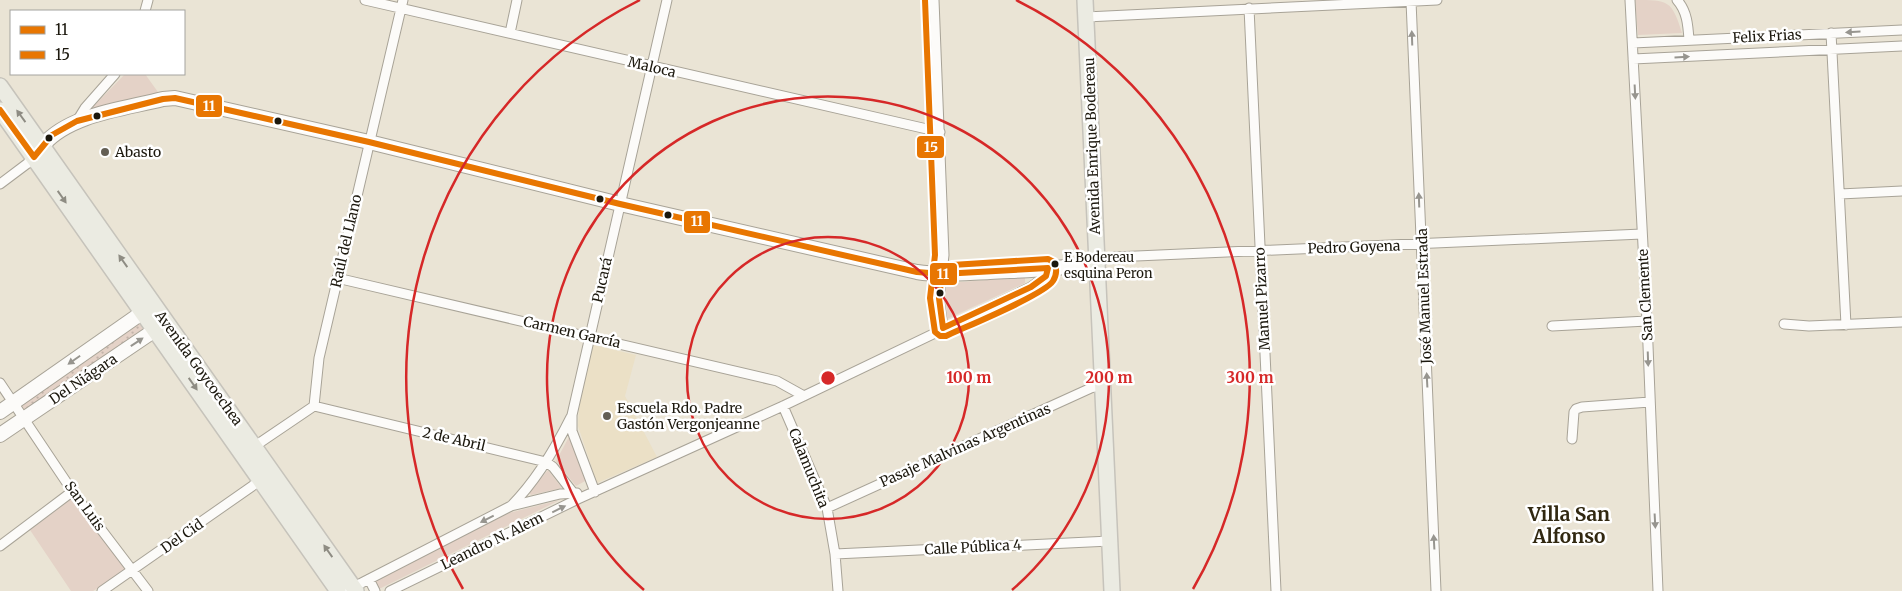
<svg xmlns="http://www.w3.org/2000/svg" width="1902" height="591" viewBox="0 0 1902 591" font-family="Merriweather,serif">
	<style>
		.built { fill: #ebe0c6 }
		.grass { fill: url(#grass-dots) }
		.green { fill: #e4d2c7 }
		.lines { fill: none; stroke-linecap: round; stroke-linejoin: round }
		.minor-casing { stroke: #a8a397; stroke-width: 11 }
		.secondary-casing { stroke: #a8a397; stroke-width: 16 }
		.primary-casing { stroke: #c6c3bb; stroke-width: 18 }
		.minor { stroke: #fcfbf9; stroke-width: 9 }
		.secondary { stroke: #fcfbf9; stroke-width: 14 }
		.primary { stroke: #ebebe2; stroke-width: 15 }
		.bus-1-casing { stroke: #fff; stroke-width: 10 }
		.bus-2-casing { stroke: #fff; stroke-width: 10 }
		.bus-1 { stroke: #e87601; stroke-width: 6 }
		.bus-2 { stroke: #e87601; stroke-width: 6 }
		.oneway { fill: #97958f }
		.oneway2 { fill: #8e8c83 }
		.ring { fill: none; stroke: #d62828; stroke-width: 2.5 }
		.bus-dot { fill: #1c180e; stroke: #fff; stroke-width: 2 }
		.poi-dot { fill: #645f54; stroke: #fff; stroke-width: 2 }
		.labels { text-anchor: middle; stroke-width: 5; stroke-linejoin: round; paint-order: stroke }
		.bus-label { font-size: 13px; fill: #1c180e; stroke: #fff; text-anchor: start }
		.street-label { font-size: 14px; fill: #1c180e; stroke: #fff }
		.poi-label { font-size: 14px; fill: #1c180e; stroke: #fff; text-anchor: start }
		.district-label { font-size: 19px; font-weight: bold; fill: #312811; stroke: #fff }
		.centre { fill: #d62828; stroke: #fff; stroke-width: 2.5 }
		.ring-label { font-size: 15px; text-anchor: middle; font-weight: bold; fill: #d62828; stroke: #fff; stroke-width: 5; stroke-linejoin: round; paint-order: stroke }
		.line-badge { stroke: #fff; stroke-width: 2 }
		.badge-label { font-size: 14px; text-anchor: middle; font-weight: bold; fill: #fff }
	</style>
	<defs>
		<pattern id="grass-dots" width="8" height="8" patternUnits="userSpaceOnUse" patternTransform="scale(1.25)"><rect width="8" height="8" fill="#e4d2c7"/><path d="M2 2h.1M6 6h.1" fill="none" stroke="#c3b4aa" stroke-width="1.8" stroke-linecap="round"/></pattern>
	</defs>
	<rect width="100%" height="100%" fill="#eae4d5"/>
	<path class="built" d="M593,345L636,355L625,396L657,457L597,483L578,426L579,406Z"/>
	<path class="grass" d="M140,320L146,330L25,414L17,403Z"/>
	<path class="green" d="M1635,0C1668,0 1672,0 1682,33L1638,35Z
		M125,74H145L163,99L87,113Z
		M1025,277V283L947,319L945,288L949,283Z
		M570,435L587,480L576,486L556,461Z
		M548,470L562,488L531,495L529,493Z
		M72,498L127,570L93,591H71L30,530Z
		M560,500L379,589L374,580L509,513Z"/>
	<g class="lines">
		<g class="minor-casing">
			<path id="minor" d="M365,0L940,132
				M934,0L944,255L939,298L943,328
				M1630,0L1647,321L1658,591
				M1677,0C1687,11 1688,25 1689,40
				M1411,1L1436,591
				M1249,8L1276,591
				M145,11L148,0
				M1086,17L1437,0
				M510,33L517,0
				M1831,33L1846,325
				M1633,43L1902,30
				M1633,59L1902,46
				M77,121L85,108L115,74
				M0,184L28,163L34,157
				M1840,194L1902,191
				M1097,261L1114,257L1642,234
				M337,278L777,381L804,396
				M1784,324L1809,326L1902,322
				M1552,326L1647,321
				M0,383L75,495L148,591
				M314,406L319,358L403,0
				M314,406L546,462L553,467L578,499
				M783,406L827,508L835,554L838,591
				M1572,439L1574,412L1576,409L1582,407L1650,402
				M255,446L314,406
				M595,492L572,431V415L667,0
				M511,506L560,494L577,493
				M827,508L1091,388L1103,385
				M0,546L73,491
				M835,554L1110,541
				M369,579L375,591
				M102,591L261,480
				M346,591L511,506C536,481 555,449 571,417
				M390,591L578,499L783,406L1031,287L1046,276L1048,268"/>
		</g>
		<g class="secondary-casing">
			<path id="secondary" d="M43,145C70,114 124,109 163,99L175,98L369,142L620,204L917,272C941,276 966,273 990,272C1026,270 1063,270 1097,261
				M0,412L143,312L153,317
				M0,435L155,330L154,321"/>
		</g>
		<g class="primary-casing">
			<path id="primary" d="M1085,0L1112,591
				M0,86L356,591
				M0,110L338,591"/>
		</g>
		<use href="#minor" class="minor"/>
		<use href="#secondary" class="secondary"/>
		<use href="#primary" class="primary"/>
		<g class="bus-1-casing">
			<path id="bus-1" d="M0,110L34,157L52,135L77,121L163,99L175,98L369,142L620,204L917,272L942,274
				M1048,268L1046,276L1031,287L943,328L939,298L942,274Z"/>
		</g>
		<g class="bus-2-casing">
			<path id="bus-2" d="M925,0L935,255L930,298L935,332L940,336H946C965,327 1044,295 1053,281C1057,275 1057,267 1054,262L1048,259L952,265"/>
		</g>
		<use href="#bus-1" class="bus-1"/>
		<use href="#bus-2" class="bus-2"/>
	</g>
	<defs><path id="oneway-solid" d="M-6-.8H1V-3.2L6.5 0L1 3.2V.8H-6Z" transform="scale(1.25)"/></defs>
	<g class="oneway">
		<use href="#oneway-solid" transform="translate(1853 32) rotate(177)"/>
		<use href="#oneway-solid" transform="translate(1412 38) rotate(-92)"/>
		<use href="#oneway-solid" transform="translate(1682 57) rotate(-3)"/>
		<use href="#oneway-solid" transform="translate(1635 92) rotate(87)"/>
		<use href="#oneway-solid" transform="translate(1419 200) rotate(-92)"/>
		<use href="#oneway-solid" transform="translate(137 342) rotate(-34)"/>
		<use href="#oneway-solid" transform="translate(1648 359) rotate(88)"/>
		<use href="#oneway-solid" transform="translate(74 360) rotate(145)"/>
		<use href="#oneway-solid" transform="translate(1427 380) rotate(-93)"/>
		<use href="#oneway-solid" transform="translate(559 509) rotate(-26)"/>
		<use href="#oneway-solid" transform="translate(487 519) rotate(153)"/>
		<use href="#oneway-solid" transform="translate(1655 521) rotate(87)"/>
		<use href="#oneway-solid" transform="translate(1434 542) rotate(-93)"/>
	</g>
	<g class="oneway2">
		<use href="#oneway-solid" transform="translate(21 116) rotate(-126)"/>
		<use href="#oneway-solid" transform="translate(62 197) rotate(55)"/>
		<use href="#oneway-solid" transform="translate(123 261) rotate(-125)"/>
		<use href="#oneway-solid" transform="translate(193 384) rotate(55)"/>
		<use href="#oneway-solid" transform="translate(328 551) rotate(-125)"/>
	</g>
	<g class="ring">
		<circle cx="828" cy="378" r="141"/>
		<path d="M644 590A281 281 0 1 1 1012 590"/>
		<path d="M463 589A422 422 0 0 1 640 0M1016 0A422 422 0 0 1 1193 589"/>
	</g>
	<g class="bus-dot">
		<circle cx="97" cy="116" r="4.5"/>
		<circle cx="278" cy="121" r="4.5"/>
		<circle cx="49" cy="138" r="4.5"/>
		<circle cx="600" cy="199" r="4.5"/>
		<circle cx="668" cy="215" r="4.5"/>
		<circle cx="1055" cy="264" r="4.5"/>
		<circle cx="940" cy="293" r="4.5"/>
	</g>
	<g class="poi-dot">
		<circle cx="105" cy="152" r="5"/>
		<circle cx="607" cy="416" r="5"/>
	</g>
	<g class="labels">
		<g class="bus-label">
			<text x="1064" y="262">E Bodereau<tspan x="1064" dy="16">esquina Peron</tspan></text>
		</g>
		<g class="street-label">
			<text transform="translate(1767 36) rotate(-3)" y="5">Felix Frias</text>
			<text transform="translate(652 67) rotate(13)" y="5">Maloca</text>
			<text transform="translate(1092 146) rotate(-92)" y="5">Avenida Enrique Bodereau</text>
			<text transform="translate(346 241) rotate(-77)" y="5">Raúl del Llano</text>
			<text transform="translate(1354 247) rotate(-2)" y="5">Pedro Goyena</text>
			<text transform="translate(602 280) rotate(-77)" y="5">Pucará</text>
			<text transform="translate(1645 295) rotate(-93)" y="5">San Clemente</text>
			<text transform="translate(1424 296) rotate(-92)" y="5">José Manuel Estrada</text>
			<text transform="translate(1262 299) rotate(-93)" y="5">Manuel Pizarro</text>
			<text transform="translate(572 332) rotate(13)" y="5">Carmen García</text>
			<text transform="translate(199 368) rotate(54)" y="5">Avenida Goycoechea</text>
			<text transform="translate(83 379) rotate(-34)" y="5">Del Niágara</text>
			<text transform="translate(454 439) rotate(13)" y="5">2 de Abril</text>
			<text transform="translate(965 445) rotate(-24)" y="5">Pasaje Malvinas Argentinas</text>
			<text transform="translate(809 468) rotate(68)" y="5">Calamuchita</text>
			<text transform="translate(85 506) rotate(54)" y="5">San Luis</text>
			<text transform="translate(182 536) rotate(-35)" y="5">Del Cid</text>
			<text transform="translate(492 541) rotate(-26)" y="5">Leandro N. Alem</text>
			<text transform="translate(973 547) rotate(-3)" y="5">Calle Pública 4</text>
		</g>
		<g class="poi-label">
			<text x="115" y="157">Abasto</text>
			<text x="617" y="413">Escuela Rdo. Padre<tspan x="617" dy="16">Gastón Vergonjeanne</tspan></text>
		</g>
		<g class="district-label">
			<text x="1569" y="521">Villa San<tspan x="1569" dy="22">Alfonso</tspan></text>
		</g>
	</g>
	<circle cx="828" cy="378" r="8" class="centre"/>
	<g class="ring-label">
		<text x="969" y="383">100 m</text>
		<text x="1109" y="383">200 m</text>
		<text x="1250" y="383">300 m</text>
	</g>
	<g class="line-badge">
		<rect x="195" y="94" width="28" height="24" rx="5" fill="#e87601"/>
		<rect x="916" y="135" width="29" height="24" rx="5" fill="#e87601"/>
		<rect x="683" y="210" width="28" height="24" rx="5" fill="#e87601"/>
		<rect x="929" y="262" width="29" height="24" rx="5" fill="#e87601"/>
	</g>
	<g class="badge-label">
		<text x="209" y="111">11</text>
		<text x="931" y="152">15</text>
		<text x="697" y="226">11</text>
		<text x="943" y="279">11</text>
	</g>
	<rect x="10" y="10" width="175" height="65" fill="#ffffff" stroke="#a4a39f"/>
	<rect x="20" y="26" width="25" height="8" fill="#e87601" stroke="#a4a39f"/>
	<text x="55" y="35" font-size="15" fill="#1c180e">11</text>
	<rect x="20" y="51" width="25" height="8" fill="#e87601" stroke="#a4a39f"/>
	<text x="55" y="60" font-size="15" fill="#1c180e">15</text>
</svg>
